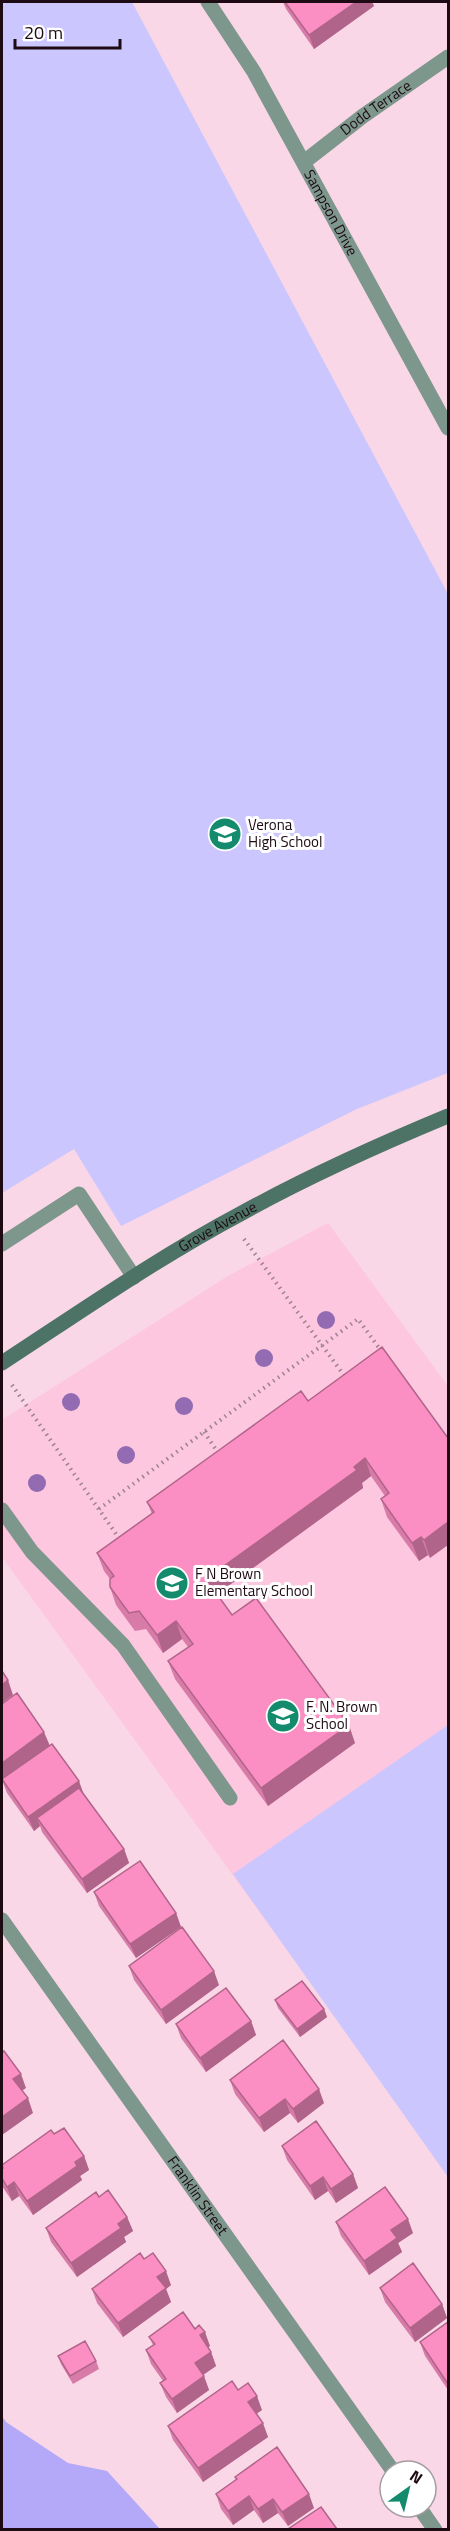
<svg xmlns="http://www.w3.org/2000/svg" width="450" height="2531" viewBox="0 0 450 2531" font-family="'Titillium Web',sans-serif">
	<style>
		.built { fill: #fcc7df }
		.green { fill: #ccc6ff }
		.forest { fill: #b4a8f9 }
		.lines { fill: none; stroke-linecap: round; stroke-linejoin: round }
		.path { stroke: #9e828f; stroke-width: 4; stroke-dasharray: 1.5 4.5; stroke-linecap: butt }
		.lane { stroke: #7d978d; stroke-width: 15 }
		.street { stroke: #7d978d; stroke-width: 15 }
		.secondary { stroke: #4c7365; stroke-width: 15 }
		.tree { fill: #926bb2 }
		.wall { fill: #d87ba9 }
		.shaded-wall { fill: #b06489 }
		.building { fill: #fb8fc4; stroke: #b06489; stroke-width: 1.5 }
		.labels { text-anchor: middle; stroke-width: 6; stroke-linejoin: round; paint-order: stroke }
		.street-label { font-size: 15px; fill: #1d0a13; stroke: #fff }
		.poi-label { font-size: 15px; fill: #1d0a13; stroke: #fff; text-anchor: start }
	</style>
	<rect width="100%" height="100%" fill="#fad7e6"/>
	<path class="built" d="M328,1223L448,1386V2176L298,1965L2,1557V1420L228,1276Z"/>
	<path class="green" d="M2,2H132L448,594V1073L357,1109L121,1226L74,1149L2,1193Z
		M448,1725V2177L233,1874Z"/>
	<path class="forest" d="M2,2416L6,2422L68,2463L107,2471L160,2529H2Z"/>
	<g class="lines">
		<path class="path" d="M244,1239L346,1378
			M12,1385L121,1541
			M204,1432L219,1454
			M99,1509L358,1319L382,1352"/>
		<path class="lane" d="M2,1244L79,1194L134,1277
			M2,1510L32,1552L123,1645L230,1798"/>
		<g class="street">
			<path id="s1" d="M208,2L254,72L448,428"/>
			<path id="s2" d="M304,162L363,116L448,57"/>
			<path id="s3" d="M2,1920L393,2471"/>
			<path d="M419,2507L435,2530"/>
		</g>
		<path class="secondary" id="s4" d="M2,1363C80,1312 159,1257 242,1213C309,1176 378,1145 448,1116"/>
	</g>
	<g class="tree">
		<circle cx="326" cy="1320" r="9"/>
		<circle cx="264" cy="1358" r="9"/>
		<circle cx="71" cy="1402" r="9"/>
		<circle cx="184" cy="1406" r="9"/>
		<circle cx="126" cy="1455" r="9"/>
		<circle cx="37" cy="1483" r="9"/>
	</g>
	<path class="wall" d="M283,2H372L374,6L314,49L286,9Z
		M382,1347L430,1558L428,1555L419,1561L387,1517L381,1499L385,1496L371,1476L362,1483L363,1488L217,1594L232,1615L355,1743L268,1806L175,1679L168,1661L188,1647L182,1639L163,1653L146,1629L135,1631L116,1605L110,1587V1579L104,1571L97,1553L152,1514L147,1502L308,1401Z
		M49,1746L124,1849L129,1863L87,1893L42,1832L40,1826L34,1831L7,1793L2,1780Z
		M94,1892L176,1913L181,1927L136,1958L99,1906Z
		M129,1966L219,1985L166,2024L134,1980Z
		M275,2000L324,2009L327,2017L300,2037L278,2008Z
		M251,2021L256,2035L206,2072L181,2038L176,2024Z
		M230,2080L324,2103L298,2123L290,2113L264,2132L235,2094Z
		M54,2134L84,2156L89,2170L80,2176L82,2180L33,2215L19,2196L12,2201L2,2186V2165Z
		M282,2146L353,2174L358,2188L336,2203L328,2191L315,2200L287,2160Z
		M99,2197L127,2217L133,2231L124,2237L126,2242L77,2277L51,2242L46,2228Z
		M336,2222L413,2233L398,2243L402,2252L369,2275L341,2236Z
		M144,2259L171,2285L166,2289L171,2302L123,2337L97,2303L92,2289Z
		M380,2288L442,2304L447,2318L415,2342L385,2302Z
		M448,2322V2390L425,2356L420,2342Z
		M195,2329L210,2346L208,2347L211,2352L216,2366L203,2375L209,2390L177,2413L166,2397L160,2383L163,2381L151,2364L146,2350L153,2345L149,2337Z
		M58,2356L96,2361L99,2369L73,2384L61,2364Z
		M238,2390L262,2410L256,2414L268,2437L203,2482L173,2440L168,2426Z
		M235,2477L314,2508L288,2526L278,2513L263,2523L254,2510L233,2525L221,2509L216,2494L236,2480Z"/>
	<path class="shaded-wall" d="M356,2H372L374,6L314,49L309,35Z
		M365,1458L371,1476L362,1483L363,1488L213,1597L206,1579Z
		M448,1522V1545L430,1558L424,1540Z
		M421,1537L428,1555L419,1561L412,1543Z
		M176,1621L182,1639L163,1653L157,1635Z
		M8,1680L13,1695L2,1703V1685Z
		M349,1725L355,1743L268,1806L261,1788Z
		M44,1732L50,1746L2,1780V1763Z
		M79,1781L84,1795L37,1818L40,1826L34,1831L28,1817Z
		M124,1849L129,1863L87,1893L82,1879Z
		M176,1913L181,1927L136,1958L130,1944Z
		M214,1971L219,1985L166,2024L161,2010Z
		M324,2009L327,2017L300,2037L297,2029Z
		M251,2021L256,2035L206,2072L200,2058Z
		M21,2074L26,2088L19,2093L13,2079Z
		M319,2089L324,2103L298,2123L293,2109Z
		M28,2098L33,2113L2,2135V2117Z
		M285,2099L290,2113L264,2132L259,2118Z
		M84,2156L89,2170L80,2176L82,2180L33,2215L27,2201Z
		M353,2174L358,2188L336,2203L331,2189Z
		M323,2177L328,2191L315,2200L310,2186Z
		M14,2182L19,2196L12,2201L7,2187Z
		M127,2217L133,2231L124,2237L126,2242L77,2277L71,2263L118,2224Z
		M408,2219L413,2233L398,2243L402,2252L369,2275L364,2261L391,2230Z
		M166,2271L171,2285L166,2289L171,2302L123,2337L118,2323L157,2277Z
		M442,2304L447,2318L415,2342L410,2328Z
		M205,2332L210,2346L205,2349L200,2335Z
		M211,2352L216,2366L200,2377L195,2363Z
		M204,2376L209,2390L177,2413L172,2399Z
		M257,2396L262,2410L253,2416L248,2402Z
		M263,2423L268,2437L203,2482L198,2468Z
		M309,2494L314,2508L288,2526L282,2512Z
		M249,2496L254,2510L233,2525L228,2511Z
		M273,2499L278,2513L263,2523L258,2509Z"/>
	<path class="building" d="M285,2H356L309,35Z
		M382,1347L448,1438V1522L424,1540L421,1537L412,1543L381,1499L389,1493L365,1458L354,1467L357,1470L206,1579L232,1615L256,1598L349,1725L261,1788L168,1661L193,1644L176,1621L157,1635L139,1611L129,1613L110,1587V1579L114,1576L97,1553L154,1512L147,1502L222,1448L301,1391L308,1401Z
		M2,1671L8,1680L2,1685Z
		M17,1693L44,1732L2,1763V1704Z
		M52,1744L79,1781L28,1817L2,1779Z
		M79,1788L124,1849L82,1879L37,1818Z
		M140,1861L176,1913L130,1944L94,1892Z
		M182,1927L214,1971L161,2010L129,1966Z
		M302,1981L324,2009L297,2029L275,2000Z
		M226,1988L251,2021L200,2058L176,2024Z
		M283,2040L319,2089L293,2109L285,2099L259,2118L230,2080Z
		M4,2051L21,2074L13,2079L28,2098L2,2117V2053Z
		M316,2121L353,2174L331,2189L323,2177L310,2186L282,2146Z
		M64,2128L84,2156L75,2162L77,2166L27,2201L14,2182L7,2187L2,2178V2169L3,2168L2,2165L51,2130L54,2134Z
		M385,2187L408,2219L391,2230L397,2238L364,2261L336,2222Z
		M108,2190L127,2217L118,2224L121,2228L71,2263L46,2228L96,2192L99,2197Z
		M140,2253L144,2259L153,2253L166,2271L157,2277L166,2288L118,2323L92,2289Z
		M413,2263L442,2304L410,2328L380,2288Z
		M183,2312L195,2329L199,2325L205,2332L200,2335L211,2352L195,2363L204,2376L172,2399L160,2383L166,2379L146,2350L155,2344L149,2337Z
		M448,2322V2384L420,2342Z
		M85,2341L96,2361L70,2376L58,2356Z
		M232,2381L238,2390L248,2383L257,2396L248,2402L263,2423L198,2468L168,2426Z
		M277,2447L309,2494L282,2512L273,2499L258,2509L249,2496L228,2511L216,2494L237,2479L235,2477Z
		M321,2507L337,2529H288Z"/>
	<defs>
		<g id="school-disc" transform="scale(1.725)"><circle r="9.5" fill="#148b6d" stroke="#fff"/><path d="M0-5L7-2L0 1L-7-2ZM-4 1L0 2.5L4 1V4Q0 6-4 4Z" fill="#fff"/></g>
	</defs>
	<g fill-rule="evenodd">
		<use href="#school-disc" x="225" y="834"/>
		<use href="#school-disc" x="172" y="1583"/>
		<use href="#school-disc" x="283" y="1716"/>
	</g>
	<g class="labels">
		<g class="street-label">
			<text dy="5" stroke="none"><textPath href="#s2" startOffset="90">Dodd Terrace</textPath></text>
			<text dy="5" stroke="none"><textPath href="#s1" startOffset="244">Sampson Drive</textPath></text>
			<text dy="5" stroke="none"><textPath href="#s4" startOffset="255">Grove Avenue</textPath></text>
			<text dy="5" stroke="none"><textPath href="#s3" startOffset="338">Franklin Street</textPath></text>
		</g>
		<g class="poi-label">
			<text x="248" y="830">Verona<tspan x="248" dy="17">High School</tspan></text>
			<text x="195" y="1579">F N Brown<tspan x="195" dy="17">Elementary School</tspan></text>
			<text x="306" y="1712">F. N. Brown<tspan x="306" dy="17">School</tspan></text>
		</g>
	</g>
	<rect width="450" height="2531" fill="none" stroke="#1d0a13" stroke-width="6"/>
	<g transform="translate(408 2489) rotate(34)"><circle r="28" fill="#ffffff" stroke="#a59da1" stroke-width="1.5"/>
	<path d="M0-4.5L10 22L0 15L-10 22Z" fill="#148b6d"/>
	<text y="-9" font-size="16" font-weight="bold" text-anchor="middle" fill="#1d0a13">N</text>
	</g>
	<path d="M15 39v9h105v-9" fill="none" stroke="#1d0a13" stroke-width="3"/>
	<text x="24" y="39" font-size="18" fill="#1d0a13" stroke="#ffffff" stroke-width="4.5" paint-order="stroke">20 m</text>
</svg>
